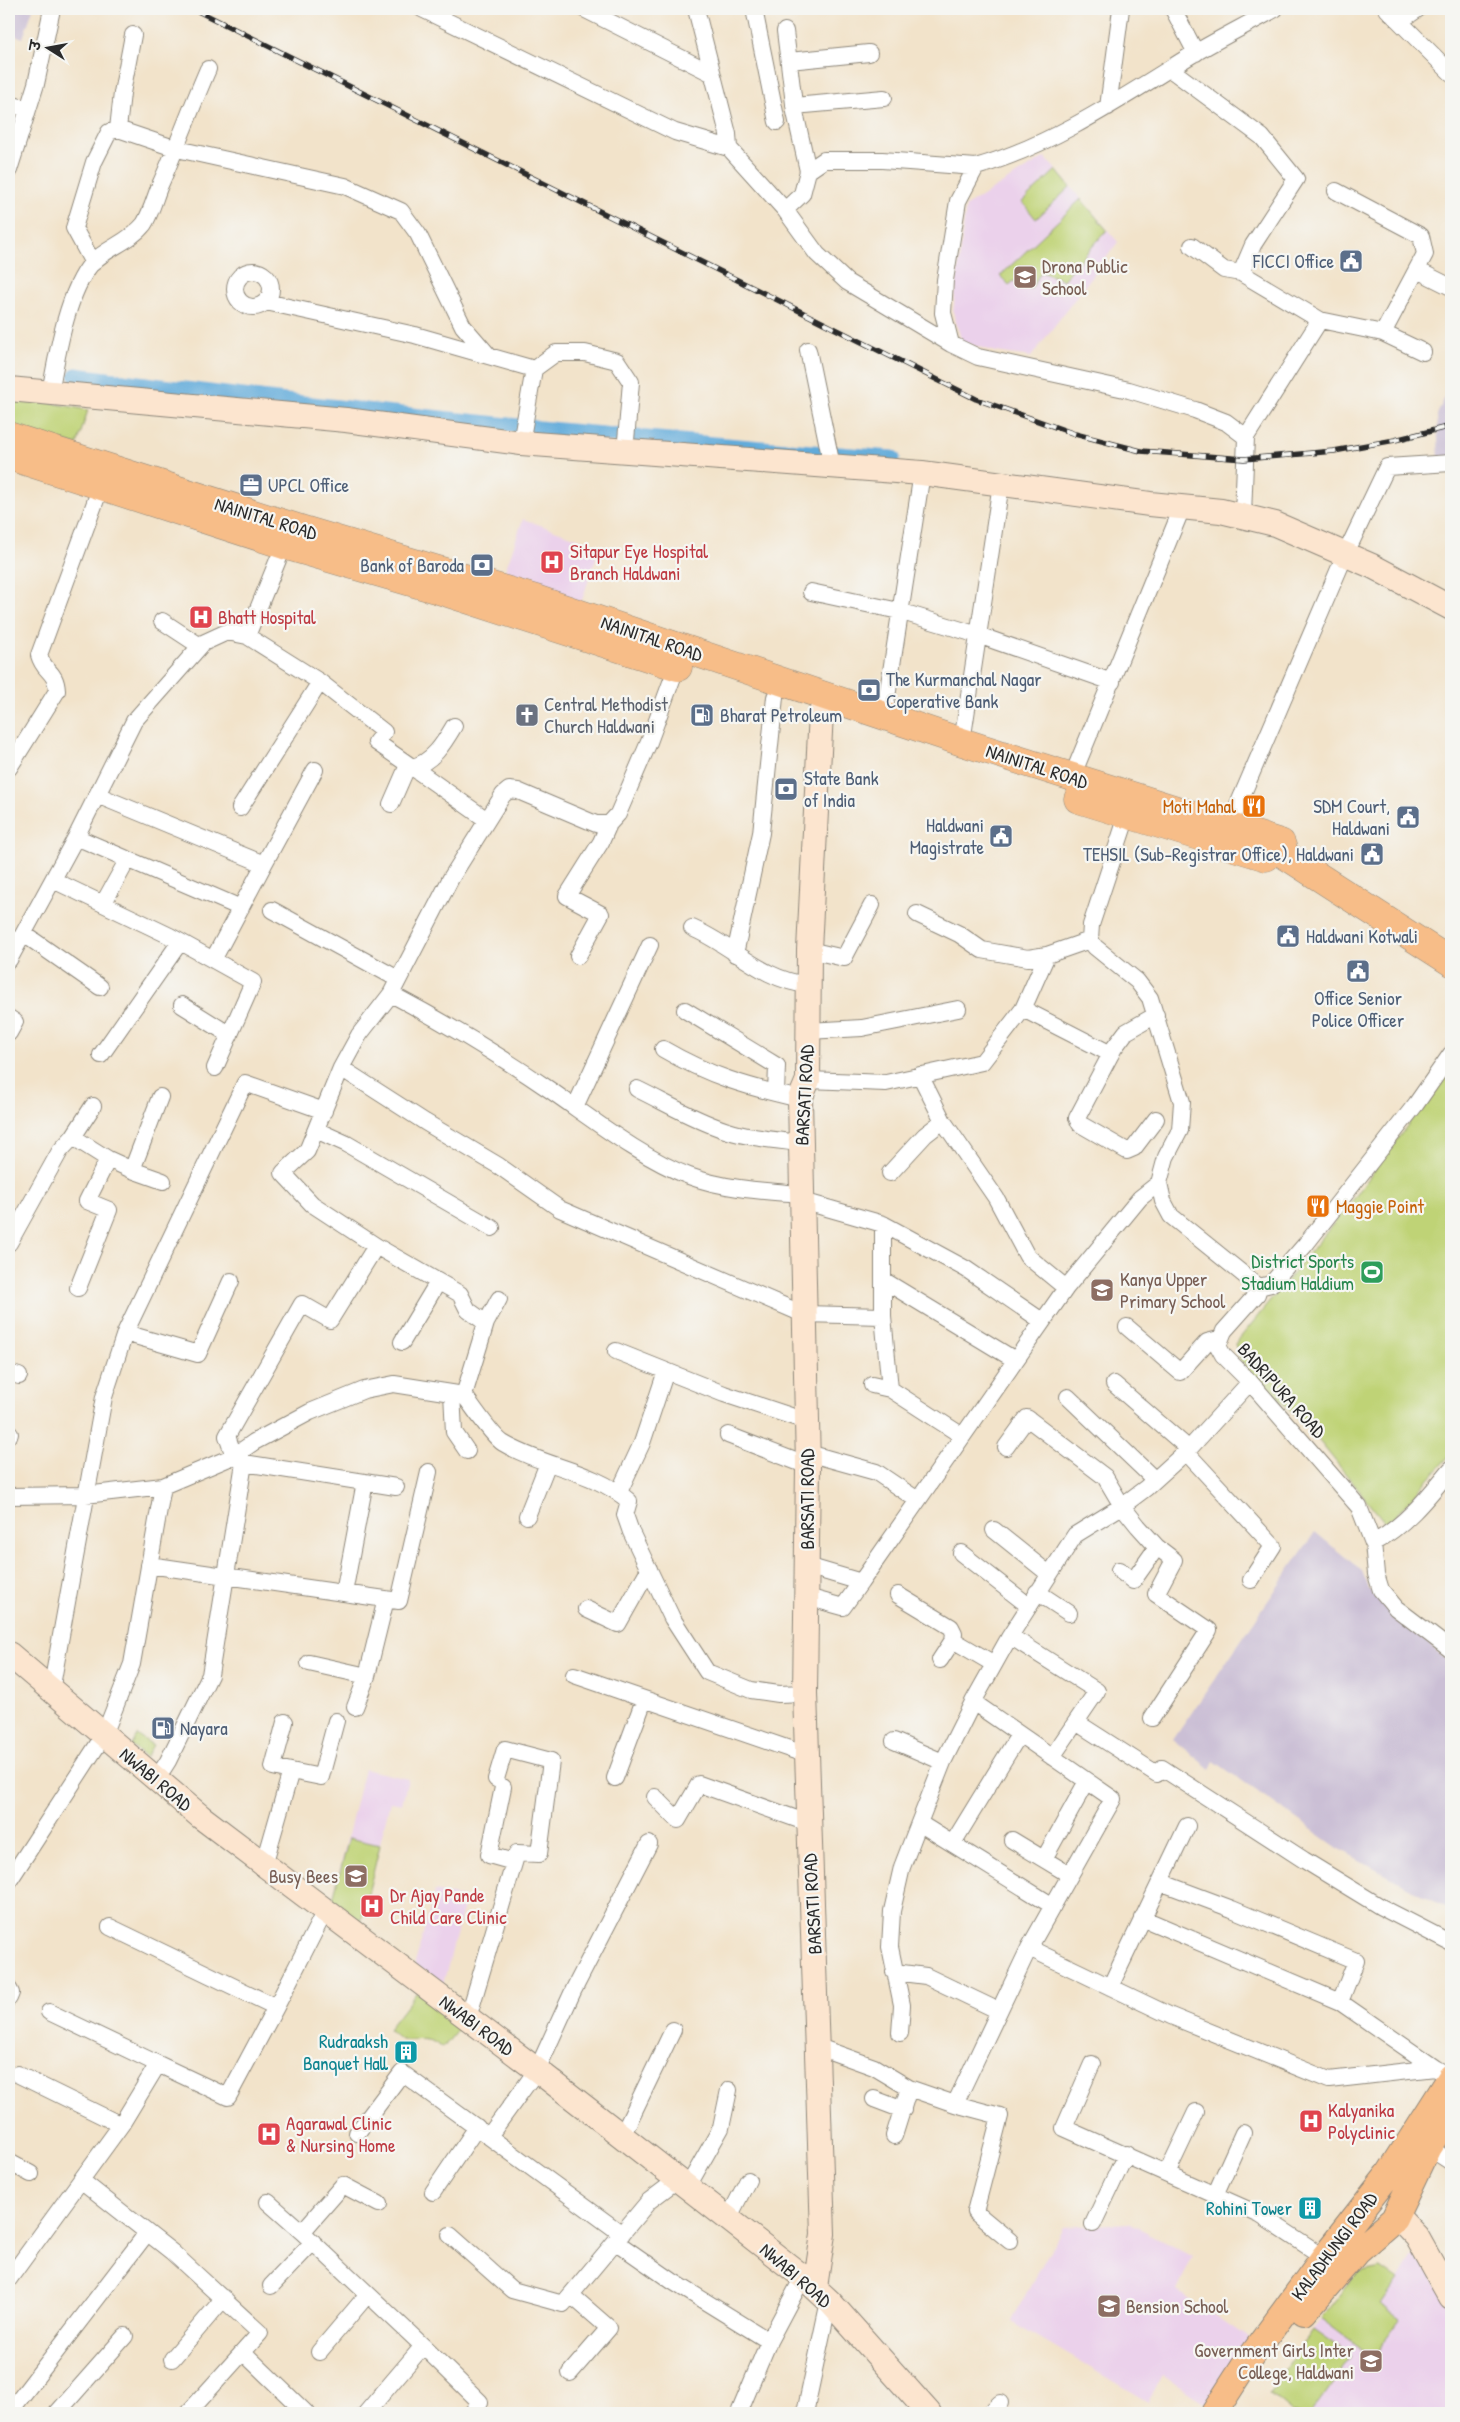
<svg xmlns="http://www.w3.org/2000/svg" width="1460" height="2422" viewBox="0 0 1460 2422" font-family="'Patrick Hand','Playpen Sans Deva',sans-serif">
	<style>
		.built { fill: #ebd1eb }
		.industrial { fill: #cbbfd5 }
		.green { fill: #bfd376; stroke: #757f50 }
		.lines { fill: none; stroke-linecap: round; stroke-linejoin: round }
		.canal { stroke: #62abda; stroke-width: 15 }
		.street-casing { stroke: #8e877a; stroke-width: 18 }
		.secondary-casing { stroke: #8e877a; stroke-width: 26 }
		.primary-casing { stroke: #8e877a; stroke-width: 28 }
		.highway-casing { stroke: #8e877a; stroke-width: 29 }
		.street { stroke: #fff; stroke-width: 16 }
		.secondary { stroke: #fce5cf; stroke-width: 24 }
		.primary { stroke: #f7bd88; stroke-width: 26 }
		.highway { stroke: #f7bd88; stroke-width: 28 }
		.rail-casing { stroke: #2b2b2b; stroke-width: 5.5 }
		.rail { stroke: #f6f6f2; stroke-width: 4; stroke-dasharray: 11; stroke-linecap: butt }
		.labels { text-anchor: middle; stroke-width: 4.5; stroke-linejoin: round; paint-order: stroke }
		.service-label { font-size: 19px; fill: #4e5e75; stroke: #f6f6f2; text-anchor: start }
		.education-label { font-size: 19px; fill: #785e54; stroke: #f6f6f2; text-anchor: start }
		.street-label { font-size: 19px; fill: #2b2b2b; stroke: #f6f6f2 }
		.health-label { font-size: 19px; fill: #be3a42; stroke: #f6f6f2; text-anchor: start }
		.worship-label { font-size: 19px; fill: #5b616d; stroke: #f6f6f2; text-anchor: start }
		.food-label { font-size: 19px; fill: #c56008; stroke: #f6f6f2; text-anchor: end }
		.leisure-label { font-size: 19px; fill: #27864d; stroke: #f6f6f2; text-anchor: end }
		.culture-label { font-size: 19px; fill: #0d838f; stroke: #f6f6f2; text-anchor: end }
	</style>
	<rect width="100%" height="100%" fill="#f6f6f2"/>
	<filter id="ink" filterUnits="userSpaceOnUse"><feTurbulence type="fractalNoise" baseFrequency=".02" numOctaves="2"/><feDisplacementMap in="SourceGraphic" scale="10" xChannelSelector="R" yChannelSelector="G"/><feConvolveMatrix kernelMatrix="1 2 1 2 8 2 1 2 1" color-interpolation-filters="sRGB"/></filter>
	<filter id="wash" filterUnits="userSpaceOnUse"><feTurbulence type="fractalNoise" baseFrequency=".0096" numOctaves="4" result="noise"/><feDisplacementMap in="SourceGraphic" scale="20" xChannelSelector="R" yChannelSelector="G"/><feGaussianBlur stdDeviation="1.12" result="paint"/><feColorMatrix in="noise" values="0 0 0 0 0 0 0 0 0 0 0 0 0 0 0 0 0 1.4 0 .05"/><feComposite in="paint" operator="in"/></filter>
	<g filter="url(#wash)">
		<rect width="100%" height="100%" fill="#f2e3ca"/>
		<path class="built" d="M1045,157L1118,242L1031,357L996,352L962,342L953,312L966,206Z
			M523,519L600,546L581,603L503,577Z
			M364,1769L408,1779L402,1804L390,1802L360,1926L331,1906Z
			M435,1891L466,1898L442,1988L414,1967Z
			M1129,2223L1193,2256L1177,2291L1250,2339L1210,2406L1163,2376L1148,2402L1011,2321L1063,2227Z
			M1417,2250L1451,2311V2413H1293L1269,2393L1321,2318L1357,2273L1381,2268L1398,2280Z"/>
		<path class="industrial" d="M9,9H33L23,38L9,33Z
			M1451,383V460L1439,461L1437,415Z
			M1315,1532L1362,1571L1369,1589L1451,1664V1911L1338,1848L1214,1761L1210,1769L1173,1740Z"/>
		<path class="green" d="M1056,170L1070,187L1036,219L1022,202Z
			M1081,199L1107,230L1063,280L1041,272L1031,289L1014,281L1009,285L1000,276Z
			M26,398L88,410L77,445L9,426V406Z
			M1451,1066V1455L1387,1525L1311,1431L1241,1362L1235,1344L1352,1201Z
			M137,1735L153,1745L146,1757L131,1746Z
			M349,1838L380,1845L360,1926L331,1906Z
			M417,1992L462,2024L443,2048C426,2035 420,2041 401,2040L388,2029Z
			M1381,2268L1398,2280L1381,2305L1401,2319L1373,2357L1321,2318L1357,2273Z
			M1314,2329L1352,2356L1311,2413H1293L1269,2393Z"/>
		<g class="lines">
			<path class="canal" d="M76,375C347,411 620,438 893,458"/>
		</g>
	</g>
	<g filter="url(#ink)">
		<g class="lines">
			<g class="street-casing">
				<path id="street" d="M422,9L675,132L729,148L785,210L817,254L847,282L951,344L978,357L1129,390L1195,410L1226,422L1246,437L1243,515
					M584,9L711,73
					M696,9L728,134L729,148
					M754,9L777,122
					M1173,9L1196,53
					M1387,9L1451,73
					M1400,21L1418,9
					M785,31L795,112L808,171
					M789,61L869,53
					M1170,69L1262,137L1296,179L1253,245L1241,273L1320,320L1383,333L1425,254L1421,236L1336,191
					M9,104L28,109
					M794,106L884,98
					M1108,107L1121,9
					M118,129L122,93L133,35
					M9,170L36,84L52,9
					M785,210L802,194L808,171L824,160H882L976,167
					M1192,246L1224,270L1241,273
					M93,263L74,228L94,162L109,132L118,129L177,149L345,186L401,211L418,234L463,326L489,356
					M1417,270L1451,287
					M235 289a18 18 0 1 1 36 0a18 18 0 1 1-36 0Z
					M266,302L415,335L534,369L521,443
					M1383,333L1423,352
					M951,344L943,313L945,280L958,201L976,167C1052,145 1119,100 1185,59C1214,41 1245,26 1275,9
					M808,350L832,466
					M534,369L556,353H585L617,361L631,382L625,452
					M50,393C57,355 67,292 92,263C106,248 130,242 144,224C151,213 155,197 160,185C177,147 191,108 208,69
					M1246,437L1320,320
					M811,592L899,611L978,635L1112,682
					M162,621L200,646
					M247,636L320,682L384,732L376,742L412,767C432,763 444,743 454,726
					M884,716L922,473
					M962,742L1001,484
					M412,767L487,820
					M9,768L57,691C56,670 44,673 39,655L101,486
					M1072,777L1182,508
					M97,795L264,864L213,960
					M391,804L408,765
					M240,808L320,682
					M1127,816L1091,925L1090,940L1095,947L1137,981L1150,998L1182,1102L1180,1130L1166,1157L1159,1183L1163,1201L1171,1216L1259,1287L1257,1294L1224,1331L1218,1346L1223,1355L1250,1382L1359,1507L1373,1543L1376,1574L1381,1590L1396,1608L1451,1650
					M1229,826L1345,555L1387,467L1451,463
					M76,837L241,908
					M264,864L315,770
					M53,880L170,936L253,982L215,1068
					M103,904L128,859
					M272,910L398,979
					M917,914L959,934L982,950L1028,958L1047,955L1090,940
					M692,928C733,945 761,980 808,985
					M24,934L100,987
					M809,950L844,958L872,905
					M735,954L761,833L775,697
					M578,956L601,914L567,896L601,842L609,824
					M9,960L76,837L134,721L203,643L227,632L247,636L284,545
					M391,994C446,1023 499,1055 550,1090C591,1118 643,1159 689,1176C724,1189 764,1191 801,1194
					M182,1005L230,1035
					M1023,1009L1111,1054
					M685,1010L777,1066L776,1093
					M9,1018L15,1022L9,1033
					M808,1031L862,1028L958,1009
					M663,1049C709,1076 748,1087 800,1099
					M101,1055L180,942
					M341,1068L425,1122L499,1166L560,1209L803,1314L883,1316
					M920,1075L943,1121L996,1198L1027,1256L1066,1288
					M808,1080L886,1083L982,1062L1023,1009L1047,955
					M637,1089C666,1103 694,1120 725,1130C749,1138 775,1140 800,1143
					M575,1107L650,945
					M1156,1119L1134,1148L1127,1151L1080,1124L1077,1118L1114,1048L1126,1032L1156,1015
					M316,1130L347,1144L492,1228
					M73,1137L93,1106
					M132,1170L163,1181
					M890,1173L925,1135L943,1121
					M802,1206L813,1204L883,1224V1316L890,1389
					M883,1224L966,1269L1042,1321
					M9,1243L60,1151L73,1137L108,1159L132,1170L160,1097
					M376,1246L330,1320L302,1304L227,1436L234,1456L244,1463L396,1487
					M883,1280L1015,1360
					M1259,1287L1271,1284L1305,1245L1416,1104L1451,1054
					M78,1288L109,1210L87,1201L108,1159
					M486,1323L468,1310L460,1294L376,1246L312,1204L283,1173L307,1151L341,1068L359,1035L391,994L451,878L503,795L509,790L518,791L596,824H609L618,814L649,742L677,666
					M1127,1327L1180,1372L1207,1342L1219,1339
					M125,1333L198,1354L231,1281
					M402,1342L438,1282
					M616,1351L724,1394L806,1421
					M9,1373L19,1376
					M1114,1384L1189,1449
					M872,1385L890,1389L961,1435
					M452,1393L454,1432L467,1451
					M464,1395L486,1323L499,1299
					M1068,1397L1155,1480
					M9,1434H10
					M728,1435L808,1466
					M1006,1447L1027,1418L1105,1477L1122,1506L1138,1526L1157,1547L1174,1560L1156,1594L1209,1630L1152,1718
					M1186,1452L1273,1546L1251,1580
					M808,1453L876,1472L916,1499
					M619,1492L642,1443L666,1371
					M9,1496L85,1495L163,1486L234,1456L254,1442L310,1412L364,1390L394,1384L464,1395C472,1406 493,1437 503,1443C543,1467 593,1470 629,1501L625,1515L631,1532L672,1618L707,1672L751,1690L779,1694L805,1693
					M527,1516L548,1463
					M994,1530L1049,1574
					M1373,1543C1405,1526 1428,1497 1451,1469
					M961,1553L1029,1606
					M149,1565L399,1601L429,1472
					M807,1566L861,1582L1066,1288L1140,1198L1159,1183
					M1119,1570L1133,1581L1157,1547
					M1037,1592L1069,1613
					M344,1593L365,1482
					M898,1595L951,1627L954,1633L953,1640L994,1664
					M807,1597L843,1607L861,1582
					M586,1609L618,1624L649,1569
					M1010,1636L1097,1691L1052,1757
					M940,1660L953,1640
					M309,1663L367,1676
					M574,1675L807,1755
					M51,1691L104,1397L125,1333L245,1083L324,1111
					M973,1702L1113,1799L1029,1948
					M355,1707L367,1676L386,1599
					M1076,1722L1157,1774L1162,1768L1304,1860L1381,1907L1451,1943
					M894,1741L943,1762L973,1702L1010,1636L1075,1535L1122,1506L1146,1488L1189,1449L1250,1382
					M291,1771L321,1777L336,1721
					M615,1778L644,1700
					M156,1780L168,1761L210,1675L244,1463
					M503,1787L489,1855L514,1862
					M655,1797L678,1820L699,1784L808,1823
					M919,1823L943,1762
					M1012,1840L1070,1875
					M953,1843L1019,1735
					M1044,1859L1087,1781
					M264,1865L291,1771L273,1767L285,1722
					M9,1881L104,1735L132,1664L163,1486
					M1160,1882L1232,1909L1356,1961L1340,2002
					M1142,1918L1340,2002L1435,2068
					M110,1927L276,2007
					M894,1972L926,1976L999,2011
					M1110,1987L1187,1826
					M9,1989L11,1993L9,1998
					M49,2012L158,2064
					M468,2018L517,1853L539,1854L551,1761L505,1749L496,1779
					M900,2033L902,2005L890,1947L892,1911L902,1867L919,1823L1053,1906
					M816,2046L874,2067L909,2088L955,2104L1029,1948L1171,2016L1329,2080L1435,2068L1451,2077
					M1092,2064L1064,2128L1260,2215L1324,2257
					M17,2074L121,2125
					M874,2099L903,2110
					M955,2104L1000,2116L975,2212L1010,2241
					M357,2133L402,2073L622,2234
					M489,2136L537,2070L574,1989L649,1844
					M622,2136L673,2030
					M894,2136L909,2088
					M1428,2147L1451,2162
					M9,2162L31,2174
					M1167,2173L1196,2112
					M82,2181L172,2252L260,2333L188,2413
					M687,2188L721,2128L729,2090
					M433,2192L477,2127
					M1215,2195L1243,2133
					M268,2202L302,2232
					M379,2204L343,2185L302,2232L423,2346L480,2402L472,2413
					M728,2219L748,2180
					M1093,2224L1126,2154
					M450,2235L512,2290L563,2304L649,2201L677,2180
					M616,2242L672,2281L769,2341L803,2277
					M9,2279L121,2125L158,2064L228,2097L276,2007L326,1909
					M271,2286L313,2242
					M319,2352L368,2294
					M244,2353L306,2413
					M172,2359L224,2298
					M570,2373L609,2328L571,2295
					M9,2413L147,2233
					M57,2413L125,2336
					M366,2413L423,2346
					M739,2413L769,2341
					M805,2413L829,2301
					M990,2413L1000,2403"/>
			</g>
			<g class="secondary-casing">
				<path id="secondary" d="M9,389L346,420L521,443L922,473L1150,504L1221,511L1275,524L1372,566L1451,608
					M9,1654L201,1817L537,2070L803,2277L829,2301L929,2413
					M1397,2216L1417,2237L1451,2298
					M815,2287L823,2234L805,1693L808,1466L800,1099L808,1080L809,950L821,712"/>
			</g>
			<g class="primary-casing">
				<path id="primary" d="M1304,2312L1357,2251L1394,2219L1428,2147L1451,2112
					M1214,2413L1243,2368L1324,2257L1389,2174L1451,2077"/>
			</g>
			<g class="highway-casing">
				<path id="highway" d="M9,436L301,529L539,600L962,742L1281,843L1285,855L1451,962
					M18,459L284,545L435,589L678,667
					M1078,799L1266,857"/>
			</g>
			<use href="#street" class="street"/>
			<use href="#secondary" class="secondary"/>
			<use href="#primary" class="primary"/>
			<use href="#highway" class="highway"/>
			<g class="rail-casing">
				<path id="rail" d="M194,9L976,399L1075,434L1141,451L1244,459L1334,451L1395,440L1451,426"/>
			</g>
			<use href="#rail" class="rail"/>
		</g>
	</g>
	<defs>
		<g id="civic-square" transform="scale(1.25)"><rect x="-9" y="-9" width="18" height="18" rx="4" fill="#5c6f8a" stroke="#f6f6f2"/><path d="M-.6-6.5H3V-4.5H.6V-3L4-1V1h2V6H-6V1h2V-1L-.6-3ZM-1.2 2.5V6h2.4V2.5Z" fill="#fff"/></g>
		<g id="school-square" transform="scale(1.25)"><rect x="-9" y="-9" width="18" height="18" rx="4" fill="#8d6e63" stroke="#f6f6f2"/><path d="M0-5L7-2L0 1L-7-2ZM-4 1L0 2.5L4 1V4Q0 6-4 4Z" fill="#fff"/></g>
		<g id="office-square" transform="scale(1.25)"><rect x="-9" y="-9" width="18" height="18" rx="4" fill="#5c6f8a" stroke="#f6f6f2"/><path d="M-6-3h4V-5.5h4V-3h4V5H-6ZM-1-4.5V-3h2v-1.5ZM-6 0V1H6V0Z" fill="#fff"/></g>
		<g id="hospital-square" transform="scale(1.25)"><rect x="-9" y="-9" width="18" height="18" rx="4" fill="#e0444e" stroke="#f6f6f2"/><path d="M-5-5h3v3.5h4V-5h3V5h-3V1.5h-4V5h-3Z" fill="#fff"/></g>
		<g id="bank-square" transform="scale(1.25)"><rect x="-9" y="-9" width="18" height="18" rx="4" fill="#5c6f8a" stroke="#f6f6f2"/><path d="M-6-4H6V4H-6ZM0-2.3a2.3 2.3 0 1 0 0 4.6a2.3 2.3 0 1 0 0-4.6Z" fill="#fff"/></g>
		<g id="church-square" transform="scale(1.25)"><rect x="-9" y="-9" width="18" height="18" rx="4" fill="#6b7280" stroke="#f6f6f2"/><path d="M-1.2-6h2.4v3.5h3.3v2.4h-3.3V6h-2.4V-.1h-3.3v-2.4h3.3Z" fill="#fff"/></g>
		<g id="fuel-square" transform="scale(1.25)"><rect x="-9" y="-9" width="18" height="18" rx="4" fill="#5c6f8a" stroke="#f6f6f2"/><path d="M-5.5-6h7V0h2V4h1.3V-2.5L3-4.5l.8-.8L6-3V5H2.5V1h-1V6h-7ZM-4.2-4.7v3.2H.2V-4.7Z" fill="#fff"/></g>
		<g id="restaurant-square" transform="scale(1.25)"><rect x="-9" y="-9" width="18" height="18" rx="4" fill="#e8710a" stroke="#f6f6f2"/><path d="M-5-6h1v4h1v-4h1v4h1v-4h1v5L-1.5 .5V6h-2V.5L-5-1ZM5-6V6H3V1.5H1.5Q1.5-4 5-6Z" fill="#fff"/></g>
		<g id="stadium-square" transform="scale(1.25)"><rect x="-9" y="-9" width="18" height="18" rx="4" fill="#2e9e5b" stroke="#f6f6f2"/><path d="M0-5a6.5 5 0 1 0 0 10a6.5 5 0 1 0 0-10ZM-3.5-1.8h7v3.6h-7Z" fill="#fff"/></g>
		<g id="building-square" transform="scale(1.25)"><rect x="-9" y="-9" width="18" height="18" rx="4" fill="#0f9aa8" stroke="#f6f6f2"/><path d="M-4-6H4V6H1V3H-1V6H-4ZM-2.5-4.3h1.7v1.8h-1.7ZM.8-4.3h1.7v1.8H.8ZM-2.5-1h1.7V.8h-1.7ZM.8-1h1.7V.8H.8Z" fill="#fff"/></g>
	</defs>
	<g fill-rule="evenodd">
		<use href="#civic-square" x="1351" y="261"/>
		<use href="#school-square" x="1025" y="277"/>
		<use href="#office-square" x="251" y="485"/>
		<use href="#hospital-square" x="552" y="562"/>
		<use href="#bank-square" x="482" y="565"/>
		<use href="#hospital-square" x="201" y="617"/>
		<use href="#bank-square" x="869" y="690"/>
		<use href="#church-square" x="527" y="715"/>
		<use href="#fuel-square" x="702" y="715"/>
		<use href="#bank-square" x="786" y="789"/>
		<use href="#restaurant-square" x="1254" y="806"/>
		<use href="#civic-square" x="1408" y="817"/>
		<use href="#civic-square" x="1001" y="836"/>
		<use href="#civic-square" x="1372" y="854"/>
		<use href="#civic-square" x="1288" y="936"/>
		<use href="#civic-square" x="1358" y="971"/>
		<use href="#restaurant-square" x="1318" y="1206"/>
		<use href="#stadium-square" x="1372" y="1272"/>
		<use href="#school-square" x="1102" y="1290"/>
		<use href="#fuel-square" x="163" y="1728"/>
		<use href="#school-square" x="356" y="1876"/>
		<use href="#hospital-square" x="372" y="1906"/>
		<use href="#building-square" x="406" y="2052"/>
		<use href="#hospital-square" x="1311" y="2121"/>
		<use href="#hospital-square" x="269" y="2134"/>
		<use href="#building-square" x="1310" y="2208"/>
		<use href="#school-square" x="1109" y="2306"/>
		<use href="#school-square" x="1371" y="2361"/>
	</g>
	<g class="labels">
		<g class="service-label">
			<text x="1334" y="268" text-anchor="end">FICCI Office</text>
			<text x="268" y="492">UPCL Office</text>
			<text x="464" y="572" text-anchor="end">Bank of Baroda</text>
			<text x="886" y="686">The Kurmanchal Nagar<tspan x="886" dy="22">Coperative Bank</tspan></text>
			<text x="720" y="722">Bharat Petroleum</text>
			<text x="804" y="785">State Bank<tspan x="804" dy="22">of India</tspan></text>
			<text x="1390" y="813" text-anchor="end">SDM Court,<tspan x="1390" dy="22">Haldwani</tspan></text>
			<text x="984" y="832" text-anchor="end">Haldwani<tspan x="984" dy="22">Magistrate</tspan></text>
			<text x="1354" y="861" text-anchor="end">TEHSIL (Sub-Registrar Office), Haldwani</text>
			<text x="1306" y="943">Haldwani Kotwali</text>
			<text x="1358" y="1005" text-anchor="middle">Office Senior<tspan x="1358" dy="22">Police Officer</tspan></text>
			<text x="180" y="1735">Nayara</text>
		</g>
		<g class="education-label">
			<text x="1042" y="273">Drona Public<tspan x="1042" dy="22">School</tspan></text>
			<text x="1120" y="1286">Kanya Upper<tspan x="1120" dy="22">Primary School</tspan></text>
			<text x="338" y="1883" text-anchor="end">Busy Bees</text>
			<text x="1126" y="2313">Bension School</text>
			<text x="1354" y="2357" text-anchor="end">Government Girls Inter<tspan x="1354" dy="22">College, Haldwani</tspan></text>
		</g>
		<g class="street-label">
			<text transform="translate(266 518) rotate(17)" y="7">NAINITAL ROAD</text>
			<text transform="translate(652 638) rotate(19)" y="7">NAINITAL ROAD</text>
			<text transform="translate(1037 766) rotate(18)" y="7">NAINITAL ROAD</text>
			<text transform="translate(804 1095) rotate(-87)" y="7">BARSATI ROAD</text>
			<text transform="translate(1282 1390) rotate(48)" y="7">BADRIPURA ROAD</text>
			<text transform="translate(807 1499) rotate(-90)" y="7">BARSATI ROAD</text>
			<text transform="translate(156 1779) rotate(40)" y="7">NWABI ROAD</text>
			<text transform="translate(812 1904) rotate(-93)" y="7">BARSATI ROAD</text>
			<text transform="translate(477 2025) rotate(37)" y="7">NWABI ROAD</text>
			<text transform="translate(1334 2246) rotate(-53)" y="7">KALADHUNGI ROAD</text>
			<text transform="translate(796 2275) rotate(41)" y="7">NWABI ROAD</text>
		</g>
		<g class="health-label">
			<text x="570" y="558">Sitapur Eye Hospital<tspan x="570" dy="22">Branch Haldwani</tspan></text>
			<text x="218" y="624">Bhatt Hospital</text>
			<text x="390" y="1902">Dr Ajay Pande<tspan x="390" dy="22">Child Care Clinic</tspan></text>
			<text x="1328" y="2117">Kalyanika<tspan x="1328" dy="22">Polyclinic</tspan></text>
			<text x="286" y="2130">Agarawal Clinic<tspan x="286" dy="22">&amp; Nursing Home</tspan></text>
		</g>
		<g class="worship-label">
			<text x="544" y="711">Central Methodist<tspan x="544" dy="22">Church Haldwani</tspan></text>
		</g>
		<g class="food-label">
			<text x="1236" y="813">Moti Mahal</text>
			<text x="1336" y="1213" text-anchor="start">Maggie Point</text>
		</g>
		<g class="leisure-label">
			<text x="1354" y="1268">District Sports<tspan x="1354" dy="22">Stadium Haldium</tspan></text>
		</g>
		<g class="culture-label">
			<text x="388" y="2048">Rudraaksh<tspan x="388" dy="22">Banquet Hall</tspan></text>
			<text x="1292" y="2215">Rohini Tower</text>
		</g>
	</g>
	<rect width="1460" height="2422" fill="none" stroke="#f6f6f2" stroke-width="30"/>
	<g transform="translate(48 48) rotate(281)" stroke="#f6f6f2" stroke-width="4" paint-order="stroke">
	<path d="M0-4L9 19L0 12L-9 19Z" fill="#2b2b2b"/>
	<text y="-8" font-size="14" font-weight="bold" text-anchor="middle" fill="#2b2b2b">उ</text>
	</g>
</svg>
